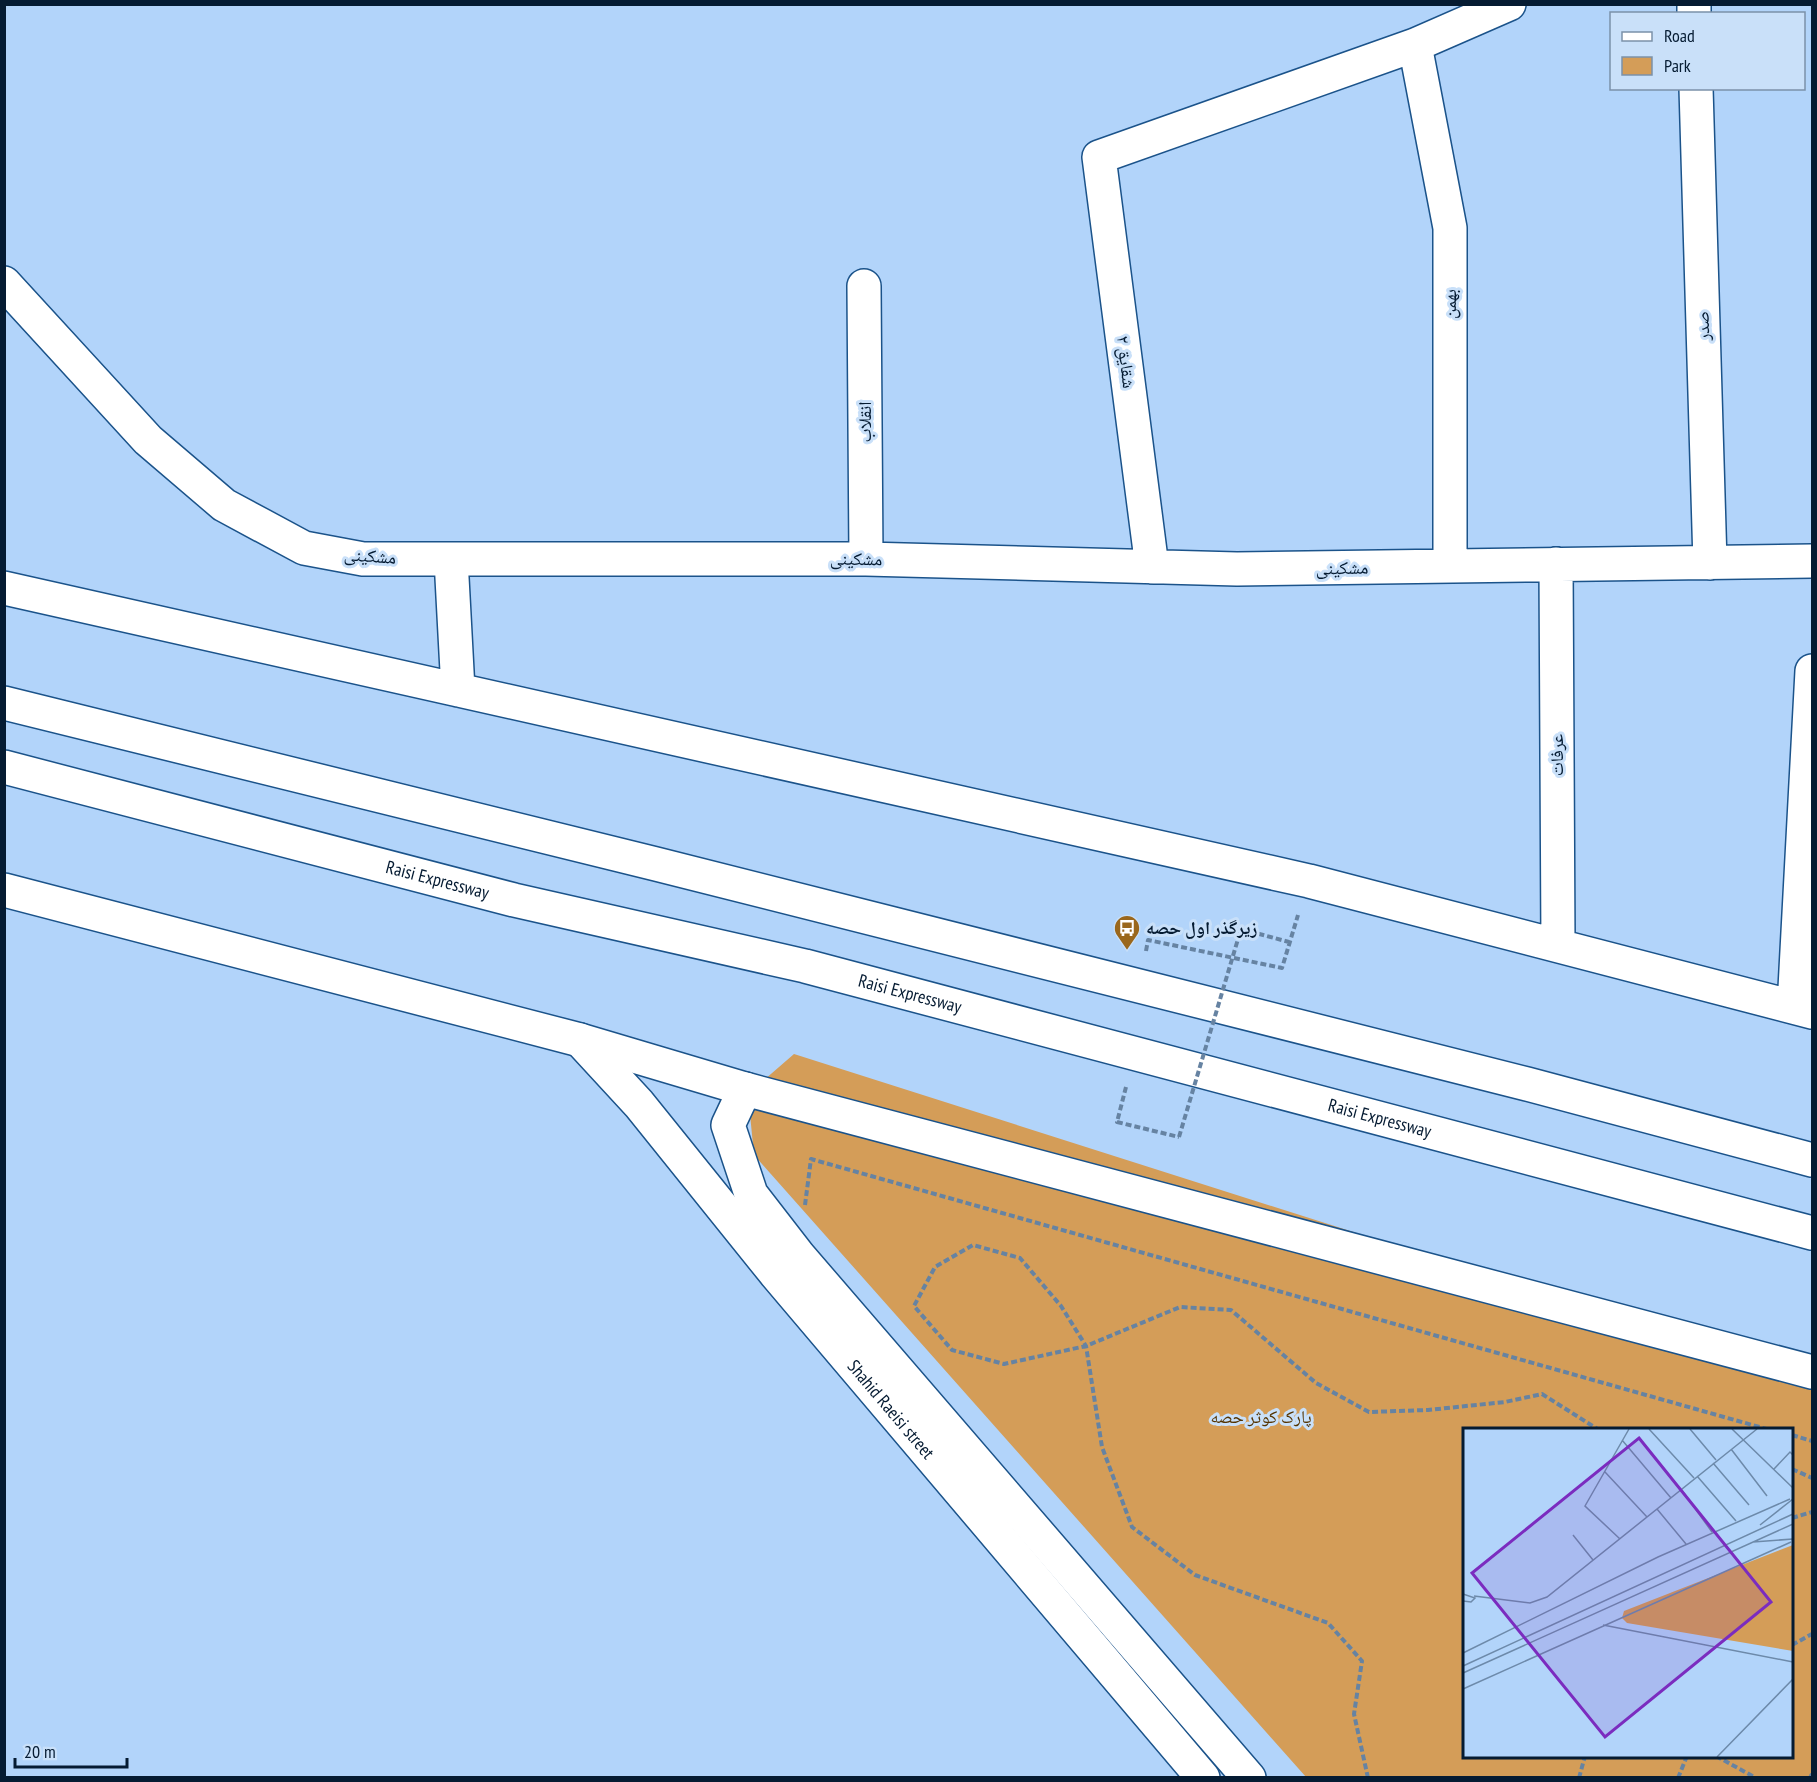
<svg xmlns="http://www.w3.org/2000/svg" width="1817" height="1782" viewBox="0 0 1817 1782" font-family="'PT Sans Narrow','Noto Naskh Arabic',sans-serif">
	<style>
		.green { fill: #d49d58; fill-rule: evenodd }
		.lines { fill: none; stroke-linecap: round; stroke-linejoin: round }
		.minor-casing { stroke: #1b538a; stroke-width: 36 }
		.secondary-casing { stroke: #1b538a; stroke-width: 36 }
		.trunk-casing { stroke: #1b538a; stroke-width: 36 }
		.path { stroke: #6683a2; stroke-width: 4; stroke-dasharray: 6 3; stroke-linecap: butt }
		.minor { stroke: #fff; stroke-width: 33 }
		.secondary { stroke: #fff; stroke-width: 33 }
		.trunk { stroke: #fff; stroke-width: 33 }
		.path-bridge { stroke: #6683a2; stroke-width: 4; stroke-dasharray: 6 3; stroke-linecap: butt }
		.labels { text-anchor: middle; stroke-width: 6; stroke-linejoin: round; paint-order: stroke }
		.street-label { font-size: 18px; fill: #051b32; stroke: #c9e0f9 }
		.poi-label { font-size: 18px; font-weight: bold; fill: #051b32; stroke: #c9e0f9; text-anchor: start }
		.park-label { font-size: 18px; fill: #543300; stroke: #c9e0f9 }
		.inset-road { fill: none; stroke: #6d8aaa; stroke-width: 1.5 }
		.view { fill: #7b2cbf; fill-opacity: 0.15; stroke: #7b2cbf; stroke-width: 3 }
		.inset-edge { fill: none; stroke: #051b32; stroke-width: 3 }
	</style>
	<rect width="100%" height="100%" fill="#b2d4fa"/>
	<path class="green" d="M794,1054L1812,1378V1777H1306L754,1155L748,1094ZM1464,1430H1792V1756H1464Z"/>
	<g class="lines">
		<g class="minor-casing">
			<path id="minor" d="M1694,4V14
				M1415,45L1450,228V566
				M1696,88L1710,563
				M4,283L148,440L224,505L304,548L363,559H866L1237,569L1812,561
				M864,286L866,559
				M451,559L458,690
				M1556,564L1558,945
				M1152,567L1099,157L1415,45L1509,4
				M4,588L1309,881L1812,1012
				M4,890L580,1040L745,1089L1812,1372
				M1794,1007L1812,671"/>
		</g>
		<g class="secondary-casing">
			<g id="secondary">
				<path id="s1" d="M580,1040L639,1104L775,1273L1203,1778"/>
				<path d="M745,1089L728,1125L751,1194L799,1256L1249,1778"/>
			</g>
		</g>
		<g class="trunk-casing">
			<g id="trunk">
				<path d="M4,703L656,864L1527,1084L1812,1160"/>
				<path id="s2" d="M4,767L514,900L805,966L1812,1233"/>
			</g>
		</g>
		<path class="path" d="M1241,929L1289,942
			M1146,951L1148,940L1282,968L1298,915
			M1126,1087L1117,1122L1179,1137
			M805,1205L811,1159L1770,1430
			M1792,1435L1812,1441
			M1792,1469L1812,1478
			M1792,1518L1812,1512
			M1792,1645L1812,1634
			M1716,1756L1756,1778
			M1368,1778L1354,1714L1362,1661L1328,1623L1195,1575L1132,1527L1102,1447L1086,1346L1061,1306L1020,1258L973,1245L935,1267L914,1306L952,1350L1004,1364L1086,1346L1180,1307L1231,1310L1316,1383L1369,1412L1428,1410L1505,1402L1542,1394L1599,1430
			M1579,1778L1585,1756
			M1678,1778L1687,1756
			M1810,1778L1812,1774"/>
		<use href="#minor" class="minor"/>
		<use href="#secondary" class="secondary"/>
		<use href="#trunk" class="trunk"/>
		<path class="path-bridge" d="M1179,1137L1241,929"/>
	</g>
	<defs>
		<g id="bus-pin" transform="scale(1.35)"><path d="M0 17L-7.5 6A9.5 9.5 0 1 1 7.5 6Z" fill="#9a671c" stroke="#c9e0f9"/><path d="M-5-6H5V4H4V6H2V4H-2V6H-4V4H-5ZM-3.5-4V0h7V-4ZM-3.5 1.2v1.5H-2V1.2ZM2 1.2v1.5H3.5V1.2Z" fill="#fff"/></g>
	</defs>
	<g fill-rule="evenodd">
		<use href="#bus-pin" x="1127" y="928"/>
	</g>
	<g class="labels">
		<g class="street-label">
			<text transform="translate(1450 304) rotate(-90)" y="6">بهمن</text>
			<text transform="translate(1703 326) rotate(-92)" y="6">صدر</text>
			<text transform="translate(1126 362) rotate(83)" y="6">شقایق ۲</text>
			<text transform="translate(865 422) rotate(-90)" y="6">انقلاب</text>
			<text transform="translate(370 556) rotate(4)" y="6">مشکینی</text>
			<text transform="translate(856 559) rotate(1)" y="6">مشکینی</text>
			<text transform="translate(1342 568) rotate(-1)" y="6">مشکینی</text>
			<text transform="translate(1557 755) rotate(-90)" y="6">عرفات</text>
			<text dy="6" stroke="none"><textPath href="#s2" startOffset="448">Raisi Expressway</textPath></text>
			<text dy="6" stroke="none"><textPath href="#s2" startOffset="934">Raisi Expressway</textPath></text>
			<text dy="6" stroke="none"><textPath href="#s2" startOffset="1420">Raisi Expressway</textPath></text>
			<text dy="6" stroke="none"><textPath href="#s1" startOffset="483">Shahid Raeisi street</textPath></text>
		</g>
		<g class="poi-label">
			<text x="1146" y="934">زیرگذر اول حصه</text>
		</g>
		<g class="park-label">
			<text x="1261" y="1423">پارک کوثر حصه</text>
		</g>
	</g>
	<g transform="translate(1463 1428)">
		<rect width="330" height="330" fill="#b2d4fa"/>
		<path d="M330,117V223L164,195L159,190L161,183Z" fill="#d49d58"/>
		<path class="inset-road" d="M186,1L231,50M227,1L253,32M269,1L330,60M159,12L208,70M268,21L304,68M250,35L286,77M311,41L327,24L330,27M142,44L184,89M234,48L273,93M218,61L249,104M194,81L223,116M297,97L330,71M110,107L130,132M157,111L122,78L166,1M290,114L330,111M0,166L12,170L8,174L0,173M11,168L67,175L84,169L294,1M140,197L330,234M0,225L195,129L327,71M0,238L330,86M0,245L330,96M0,261L328,114M254,329L330,251"/>
		<path class="view" d="M176,10L308,174L142,309L9,145Z"/>
		<rect width="330" height="330" class="inset-edge"/>
	</g>
	<rect width="1817" height="1782" fill="none" stroke="#051b32" stroke-width="12"/>
	<rect x="1610" y="12" width="195" height="78" fill="#c9e0f9" stroke="#7b91a9" stroke-width="1.5"/>
	<rect x="1622" y="32" width="30" height="9" fill="#ffffff" stroke="#7b91a9" stroke-width="1.5"/>
	<text x="1664" y="42" font-size="18" fill="#051b32">Road</text>
	<rect x="1622" y="57" width="30" height="18" fill="#d49d58" stroke="#7b91a9" stroke-width="1.5"/>
	<text x="1664" y="72" font-size="18" fill="#051b32">Park</text>
	<path d="M15 1758v9h112v-9" fill="none" stroke="#051b32" stroke-width="3"/>
	<text x="24" y="1758" font-size="18" fill="#051b32" stroke="#c9e0f9" stroke-width="4.5" paint-order="stroke">20 m</text>
</svg>
